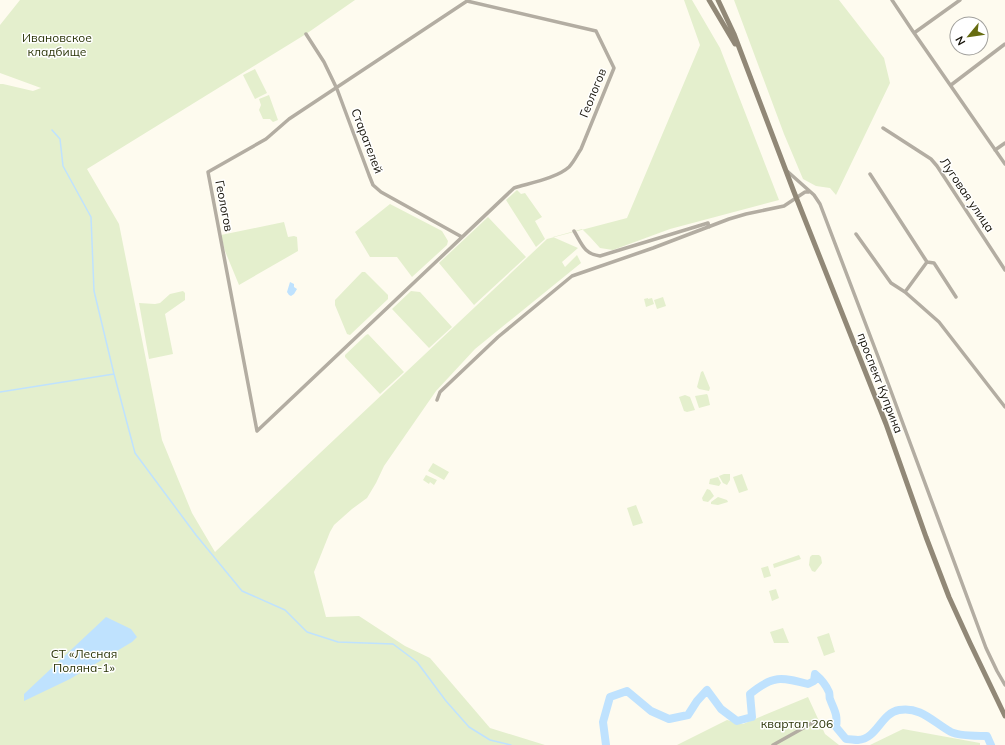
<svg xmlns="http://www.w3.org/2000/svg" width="1005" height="745" viewBox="0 0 1005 745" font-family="Mulish,sans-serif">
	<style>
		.green { fill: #e4efcd }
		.water { fill: #bfe2fe }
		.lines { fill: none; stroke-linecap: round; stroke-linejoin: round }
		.stream { stroke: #bfe2fe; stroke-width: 1.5 }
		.river { stroke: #bfe2fe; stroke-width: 8 }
		.street { stroke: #b3ada2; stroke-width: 3.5 }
		.secondary { stroke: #918877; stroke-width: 5 }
		.labels { text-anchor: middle; stroke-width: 3; stroke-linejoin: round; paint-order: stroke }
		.park-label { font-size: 12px; fill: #2b3508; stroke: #fff }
		.street-label { font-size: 12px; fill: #151208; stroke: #fff }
	</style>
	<rect width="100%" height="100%" fill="#fefbef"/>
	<path class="green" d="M20,0H355L306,34L87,169L119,224L162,440L192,513L215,552L547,239L627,218L700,45L684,0H692L720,48L779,200L670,229L613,250L600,248L590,237L582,229L553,237L578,248L562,262L565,267L577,255L581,263L475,349L436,391L384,466L376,483L367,498L352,509L334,525L330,532L314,572L326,617L359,616L405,646L430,658L490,728L545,745H0V84H3L33,91L41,88L0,73V25Z
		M734,0H839L884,58L890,83L836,195L830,188L816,186L803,179L784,134Z
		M255,69L267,93L255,99L243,75Z
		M269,95L278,120L273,122L270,119H263L259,110L261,105L259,99Z
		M517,190L521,194L525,193L542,217L535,221L545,239L536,247L506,200Z
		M390,204L442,231L448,241L447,245L412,277L397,257H370L355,232Z
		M488,217L526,257L474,305L439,263Z
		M284,222L288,237L294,236L297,237L298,251L239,285L225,251L221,235Z
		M362,272H365L388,295V299L350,335L347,334L335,305V300Z
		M183,291L185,293V300L165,314L173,354L149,359L139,303L155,304L160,303L170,294Z
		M411,291L420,292L452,327L429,348L392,309Z
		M663,297L666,306L657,309L654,300Z
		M648,298V299L652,298L654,304L646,307L644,299Z
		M368,334L404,372L380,394L345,357V355L366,335Z
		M703,371L710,388L709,391L699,389L697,387L701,372Z
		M707,394L708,396L710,405L699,408L695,396Z
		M685,395L690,397L695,410L687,412L684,411L679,397Z
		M433,463L449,472L444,480L428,471Z
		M724,474H730V480L727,485L723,483L719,476Z
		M742,474L748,490L739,493L733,477Z
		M426,475L437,480L434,485L430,482L429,484L423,480Z
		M718,477L721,483L719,486L709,484L710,479Z
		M707,489L710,490L714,496L708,502L703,501L702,498Z
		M718,497L727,500L728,502L718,505L711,504V502Z
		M636,505L643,523L633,526L627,508Z
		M799,555L801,559L774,568L773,564Z
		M812,555H819L821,557L822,563L815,572L812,571L809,565L810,557Z
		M768,566L771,576L764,578L761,568Z
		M776,589L779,598L772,601L769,591Z
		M783,628L789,643H774L770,632Z
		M829,633L835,652L824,656L817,637Z
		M808,697L825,734L839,745H677L727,720L743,724Z
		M903,729L980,743V745H870Z"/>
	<path class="water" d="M290,282L294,284V287L297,289L294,294L291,296L289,295L287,292Z
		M106,617L131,629L137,637L132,642L70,679L24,701V694Z"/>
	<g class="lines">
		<path class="stream" d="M52,130L60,139L63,166L91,217L94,291L114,374L135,453L196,535L242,591L285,610L307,632L338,642L393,644L417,662L446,701L469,727L490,740L511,745
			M0,392L114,374"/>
		<path class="river" d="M606,745L603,722L610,697L627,691L651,711L669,719L688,715L697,701L707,690L721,709L737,721L752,717L750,694C773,675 781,677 808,684L814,681L815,674C821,679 826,685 829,692C830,694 829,697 830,699C834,710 838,714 836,727L846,739C850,739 854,740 858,740C877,739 881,713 899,710C921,706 934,723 951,732C959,736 978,736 987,736L991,745"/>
		<path class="street" d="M892,0L912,30L1005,164
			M467,1L596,31L614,68L581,149C577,155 574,162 569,167C557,178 530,183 514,188L257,431L208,172L266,139L289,119Z
			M914,33L960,0
			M306,34L324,62L337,89L369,175L373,185L381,192L462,237
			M951,85L1005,44
			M883,128L931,159L937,166L1005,270
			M995,150L1005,143
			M787,171L814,195L820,204L882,367L986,648L997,671L1005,685
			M870,174L927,262L905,292
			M574,231C582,244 584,254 600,256L708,223L709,227
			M856,234L891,283L905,292L939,322L1005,407
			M927,262L934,263L956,297
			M437,400L440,392L498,337L572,276L653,248L729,219L746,214L784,206L805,192H809
			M773,745L814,722"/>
		<path class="secondary" d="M709,0L735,44
			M718,0L734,34L794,192L886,424L926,537L949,597L970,643L1005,716"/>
	</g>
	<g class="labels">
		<g class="park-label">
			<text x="57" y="42">Ивановское<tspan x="57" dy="14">кладбище</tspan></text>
			<text x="84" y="658">СТ «Лесная<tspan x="84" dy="14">Поляна-1»</tspan></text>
			<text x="797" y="728">квартал 206</text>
		</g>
		<g class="street-label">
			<text transform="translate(593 93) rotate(-68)" y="4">Геологов</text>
			<text transform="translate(367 141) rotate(69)" y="4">Старателей</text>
			<text transform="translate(967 195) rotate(56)" y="4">Луговая улица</text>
			<text transform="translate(224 206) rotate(79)" y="4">Геологов</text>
			<text transform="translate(880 383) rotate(69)" y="4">проспект Куприна</text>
		</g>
	</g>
	<g transform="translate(969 36) rotate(241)"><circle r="19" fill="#ffffff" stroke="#a1a09c"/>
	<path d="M0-3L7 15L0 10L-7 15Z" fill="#666c10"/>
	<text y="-6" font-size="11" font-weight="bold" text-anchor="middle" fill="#151208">N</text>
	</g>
</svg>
